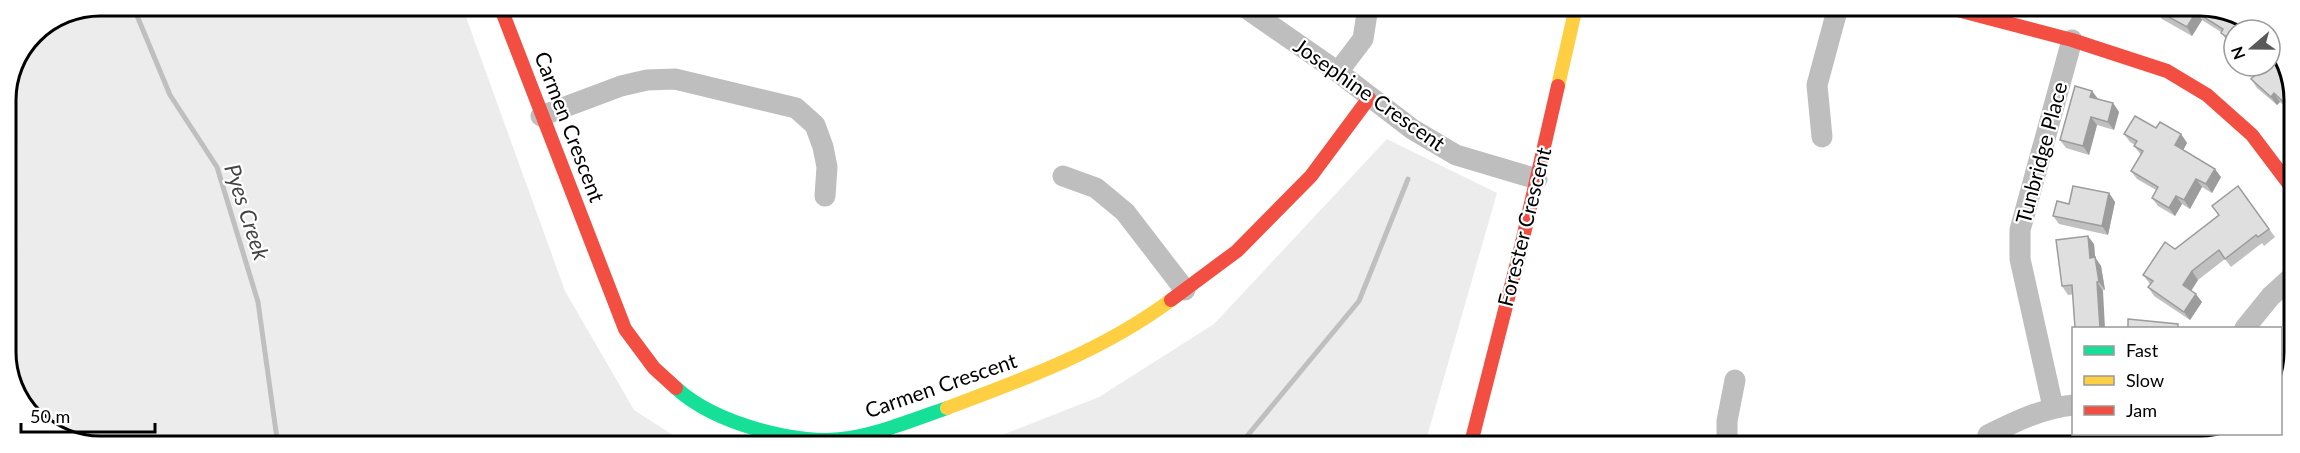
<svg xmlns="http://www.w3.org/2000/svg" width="2300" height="453" viewBox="0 0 2300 453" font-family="Lato,sans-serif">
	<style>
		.green { fill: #ececec }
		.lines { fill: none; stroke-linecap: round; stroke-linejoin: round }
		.stream { stroke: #bfbfbf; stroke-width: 5 }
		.street { stroke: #bebebe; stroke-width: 21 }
		.fast { stroke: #16e098; stroke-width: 14 }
		.slow { stroke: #ffcf43; stroke-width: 14 }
		.jam { stroke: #f24e42; stroke-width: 14 }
		.wall { fill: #c0c0c0 }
		.shaded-wall { fill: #9c9c9c }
		.building { fill: #dfdfdf; stroke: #9c9c9c; stroke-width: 1.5 }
		.labels { text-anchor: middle; stroke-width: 4.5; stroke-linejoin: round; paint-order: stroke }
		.street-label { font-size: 21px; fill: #000; stroke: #fff }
		.water-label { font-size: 22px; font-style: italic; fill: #444; stroke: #fff }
		.rim { fill: none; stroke: #000; stroke-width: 3 }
	</style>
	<rect width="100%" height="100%" fill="#fff"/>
	<path class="green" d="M101,6H462L565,291L634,410L690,446H88L38,423L9,377L6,100L34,33Z
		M1387,139L1497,193L1424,447L974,446L1099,397L1214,324Z
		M2293,333V365L2281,389V342Z"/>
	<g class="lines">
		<path class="stream" d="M133,6L170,95L217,167L258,302L278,446
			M1238,447L1359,301L1408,179"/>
		<path class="street" d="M1243,6L1338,72L1412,129L1456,155L1537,179
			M1338,72L1363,39L1368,7
			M541,116L621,86L647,80L675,79L796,108L815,125L823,147L827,167L825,196
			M1822,137L1817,85L1838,7
			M1063,176L1096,188L1125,212L1185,290
			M2245,328L2271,296L2293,276
			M2053,407L2020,259V230L2072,40
			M1988,435C2016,421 2043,408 2074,405
			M1727,447V421L1735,380
			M2200,447L2203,434"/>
		<path class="fast" d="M676,388C714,423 799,447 850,438C883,432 916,419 947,408"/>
		<path class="slow" d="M1558,86L1576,7
			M947,408C1025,379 1104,350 1171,300"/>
		<path class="jam" d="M500,6L625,329L654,368L676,388
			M1946,7L2072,40L2167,71L2207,95L2252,135L2292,188
			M1171,300L1237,251L1311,176L1369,98
			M1470,447L1520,251L1558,86"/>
	</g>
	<path class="wall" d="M2152,7H2212L2234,30V46L2227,41L2221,32L2202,20L2192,36L2162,19Z
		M2270,41L2292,82V113L2280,102L2277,105L2257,88L2251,79L2270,66Z
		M2092,91L2098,99L2113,103L2119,112L2114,130L2097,125L2089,155L2066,148L2060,140Z
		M2156,128L2181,134L2187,143L2183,150L2221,177L2212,193L2202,187L2190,209L2182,204L2175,216L2158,206L2152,198L2156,190L2137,179L2131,171L2141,155L2134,146L2135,145L2130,142L2124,134Z
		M2238,186L2275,237L2264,246L2262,243L2231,267L2225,259L2198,280L2191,291L2202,302L2190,320L2154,296L2148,287L2150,284L2143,275L2219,215L2212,206Z
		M2109,193L2115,202L2108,235L2059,224L2053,216Z
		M2094,244L2095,258L2101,266L2105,290L2068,295L2062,286Z"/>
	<path class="shaded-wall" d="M2196,12L2202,20L2192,36L2187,27Z
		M2092,91L2098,99L2090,97Z
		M2274,93L2280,102L2277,105L2271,97Z
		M2113,103L2119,112L2114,130L2108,122Z
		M2091,117L2097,125L2089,155L2083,146Z
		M2181,134L2187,143L2181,154L2175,145Z
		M2215,169L2221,177L2212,193L2206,184Z
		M2196,179L2202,187L2190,209L2184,200Z
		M2109,193L2115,202L2108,235L2102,226Z
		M2176,196L2182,204L2175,216L2169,208Z
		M2088,236L2094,244L2096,267L2090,258Z
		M2095,257L2101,266L2105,290L2099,282Z
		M2192,271L2198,280L2189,294L2183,285Z
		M2097,282L2103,291L2105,328H2100Z
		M2196,294L2202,302L2190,320L2184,312Z"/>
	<path class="building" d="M2158,7H2212L2259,30H2234V42L2221,33L2223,29L2196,12L2187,27L2156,10Z
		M2270,41L2292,82V110L2274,93L2271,97L2251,79L2263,66H2270V58L2273,55L2270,54Z
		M2075,86L2092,91L2090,97L2113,103L2108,122L2091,117L2083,146L2060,140Z
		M2135,116L2156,128L2160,122L2181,134L2175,145L2215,169L2206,184L2196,179L2184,200L2176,196L2169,208L2152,198L2158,187L2131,171L2143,151L2134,146L2137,141L2124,134Z
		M2073,186L2109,193L2102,226L2053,216L2057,201L2069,204Z
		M2238,186L2269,229L2258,237L2256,235L2225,259L2219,250L2192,271L2183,285L2196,294L2184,312L2148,287L2153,281L2143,275L2165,242L2175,249L2219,215L2212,206Z
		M2088,236L2090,258L2095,257L2099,282H2097L2100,328H2075L2072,285L2062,286L2056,240Z
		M2128,319L2178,324V328H2128Z"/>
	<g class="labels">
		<g class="street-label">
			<text transform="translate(1369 95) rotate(35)" y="7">Josephine Crescent</text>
			<text transform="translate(569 127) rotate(69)" y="7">Carmen Crescent</text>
			<text transform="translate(2042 153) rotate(-75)" y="7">Tunbridge Place</text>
			<text transform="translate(1525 227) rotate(-76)" y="7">Forester Crescent</text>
			<text transform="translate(941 386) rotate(-19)" y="7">Carmen Crescent</text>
		</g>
		<g class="water-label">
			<text transform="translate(247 212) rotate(72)" y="8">Pyes Creek</text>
		</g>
	</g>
	<path d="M0 0H2300V453H0ZM100 16H2200A84 84 0 0 1 2284 100V352A84 84 0 0 1 2200 436H100A84 84 0 0 1 16 352V100A84 84 0 0 1 100 16Z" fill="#fff" fill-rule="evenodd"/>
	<path class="rim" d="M100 16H2200A84 84 0 0 1 2284 100V352A84 84 0 0 1 2200 436H100A84 84 0 0 1 16 352V100A84 84 0 0 1 100 16Z"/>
	<rect x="2072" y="327" width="210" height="108" fill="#ffffff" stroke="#999999" stroke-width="1.5"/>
	<rect x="2084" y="346" width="30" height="9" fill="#16e098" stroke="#999999" stroke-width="1.5"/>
	<text x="2126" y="357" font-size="18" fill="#000000">Fast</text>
	<rect x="2084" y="376" width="30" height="9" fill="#ffcf43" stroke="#999999" stroke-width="1.5"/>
	<text x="2126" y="387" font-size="18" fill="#000000">Slow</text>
	<rect x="2084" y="406" width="30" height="9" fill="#f24e42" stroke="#999999" stroke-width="1.5"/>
	<text x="2126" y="417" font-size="18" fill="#000000">Jam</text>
	<g transform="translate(2252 48) rotate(250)"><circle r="28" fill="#ffffff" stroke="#999999" stroke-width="1.5"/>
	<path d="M0-4.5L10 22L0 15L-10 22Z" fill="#595959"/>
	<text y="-9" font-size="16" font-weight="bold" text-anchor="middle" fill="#000000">N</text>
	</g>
	<path d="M21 423v9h134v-9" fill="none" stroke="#000000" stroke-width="3"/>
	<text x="30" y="423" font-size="18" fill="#000000" stroke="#ffffff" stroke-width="4.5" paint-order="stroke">50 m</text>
</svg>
